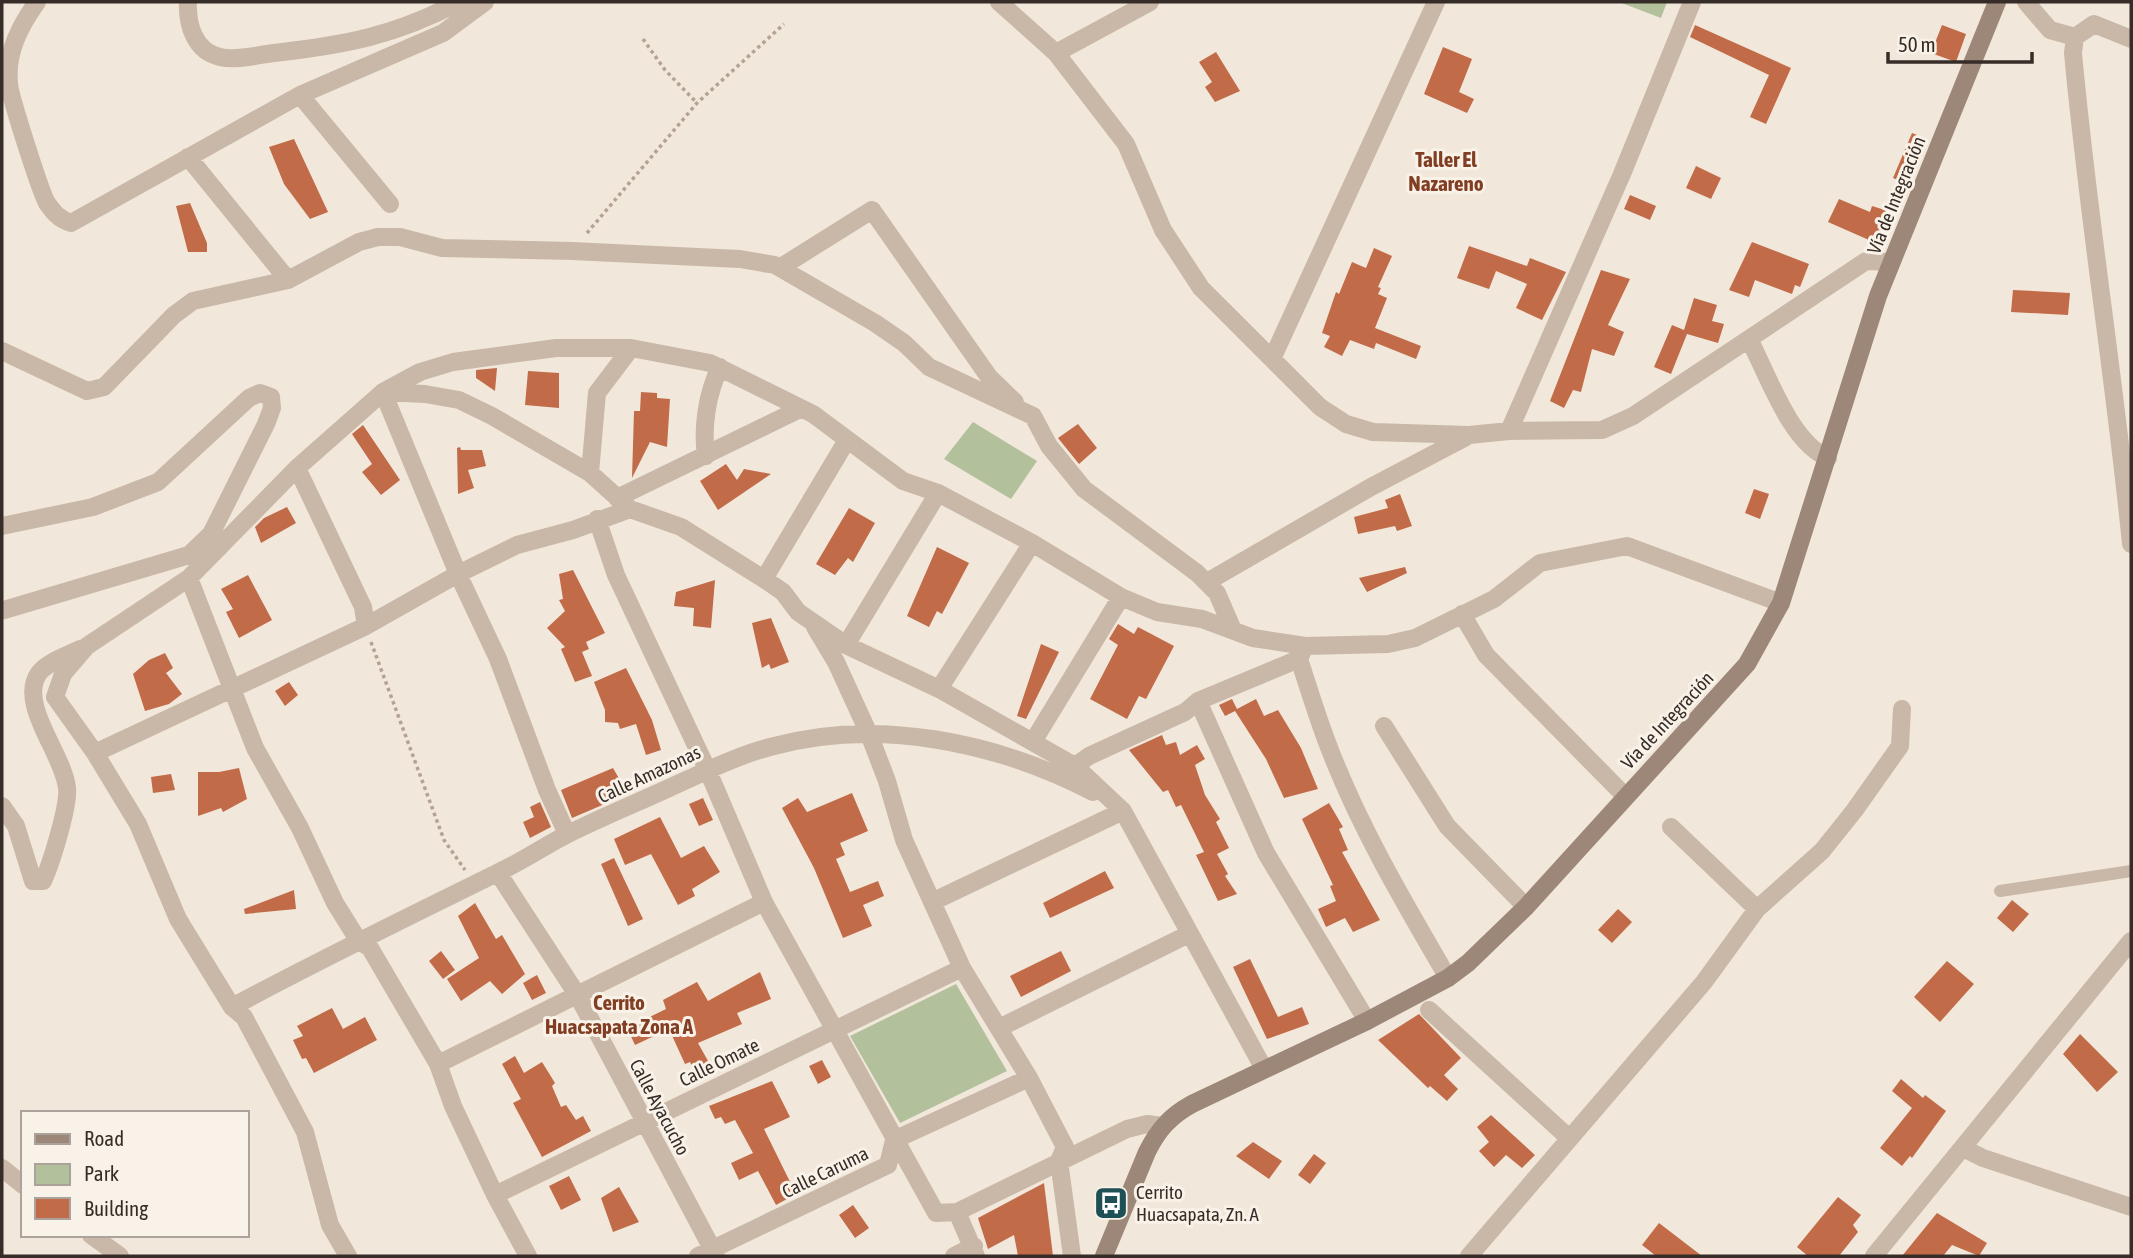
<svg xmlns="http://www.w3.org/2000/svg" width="2133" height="1258" viewBox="0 0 2133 1258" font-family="'Asap Condensed',sans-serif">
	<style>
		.green { fill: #b2c09c }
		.building { fill: #c26b48 }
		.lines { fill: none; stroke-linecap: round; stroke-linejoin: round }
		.path { stroke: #b5a292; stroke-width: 3.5; stroke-dasharray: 3.5 3.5; stroke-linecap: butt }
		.lane { stroke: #c9b8a8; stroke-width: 12 }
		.street { stroke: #c9b8a8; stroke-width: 18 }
		.secondary { stroke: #9c8779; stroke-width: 18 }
		.labels { text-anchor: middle; stroke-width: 6; stroke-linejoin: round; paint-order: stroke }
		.street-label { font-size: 19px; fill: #362d28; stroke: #f9f2e8 }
		.poi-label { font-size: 19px; fill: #362d28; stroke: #f9f2e8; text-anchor: start }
		.neighbourhood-label { font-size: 21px; font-weight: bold; fill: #823e23; stroke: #f9f2e8 }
	</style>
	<rect width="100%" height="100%" fill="#f1e8db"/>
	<path class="green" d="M1619,2H1667L1661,18Z
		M973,422L1037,461L1011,499L944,459Z
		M956,984L1007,1071L900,1123L850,1036Z"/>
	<path class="building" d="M1695,25L1791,68L1766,124L1750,117L1769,75L1690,37Z
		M1942,25L1966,34L1956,62L1931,53Z
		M1443,47L1472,59L1459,92L1474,99L1467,113L1424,94Z
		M1216,52L1240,91L1215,102L1205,87L1212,82L1199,62Z
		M1912,133L1925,138L1907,184L1893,178Z
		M294,139L328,212L310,219L284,184L269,147Z
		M1696,166L1721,178L1711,199L1686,188Z
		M1630,195L1656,206L1650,220L1624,209Z
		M1839,199L1870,212L1872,206L1888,211L1878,244L1828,222Z
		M190,203L207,243V252H188L176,206Z
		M1752,242L1809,264L1800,287L1795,285L1792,294L1755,280L1749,297L1729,290Z
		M1469,246L1527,266L1530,258L1566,272L1542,320L1516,308L1527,284L1496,271L1489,289L1457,278Z
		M1374,248L1392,256L1378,287L1381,288L1378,294L1387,298L1375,328L1421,346L1416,359L1376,343L1374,349L1350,340L1342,356L1324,347L1330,336L1322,333L1336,292L1339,294L1352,262L1366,268Z
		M1601,270L1630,279L1608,325L1624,332L1614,356L1592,349L1581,392L1573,390L1564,408L1550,401Z
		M2013,290L2070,293L2068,315L2011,312Z
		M1694,298L1717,305L1712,321L1724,324L1718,343L1687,334L1671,374L1654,367L1672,325L1684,330Z
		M497,368L495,391L476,378V370Z
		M528,371L559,373V408L525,405Z
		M641,392L657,393V398L670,399L667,447L650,442L632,478L634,411H640Z
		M1078,424L1097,448L1079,464L1058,438Z
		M363,425L400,480L381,495L362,472L372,464L352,434Z
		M460,447L461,450H482L486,466L468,470L474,488L458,494L457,448Z
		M726,464L737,480L744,469L771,474L718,510L700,481Z
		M1754,489L1769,494L1760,519L1745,513Z
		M1400,494L1412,526L1397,531L1395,526L1358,534L1354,517L1388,508L1385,500Z
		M287,507L296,523L261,543L255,527L264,518Z
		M849,508L875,523L853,562L848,558L835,575L816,564Z
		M937,547L969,563L942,614L937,611L929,627L907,616Z
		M1405,567L1407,573L1367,592L1359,578Z
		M573,570L605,633L586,642L589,649L582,652L592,676L575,682L561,649L565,647L547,628L565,611L559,600L563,599L559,574Z
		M248,575L272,620L239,638L226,612L233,609L221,589Z
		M715,580L711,628L693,626L694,608L674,606L676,592Z
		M771,618L789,662L771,669L769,664L762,668L752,623Z
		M1118,624L1134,634L1138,627L1174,646L1146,699L1139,696L1127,719L1090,699L1118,645L1109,639Z
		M1041,644L1059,652L1026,719L1017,716Z
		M165,653L173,668L166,673L182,694L169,704L145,711L133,674L149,660Z
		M626,668L652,720L661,750L646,755L636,724L620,729L618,723L605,722V710L594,682Z
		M289,682L298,695L285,706L275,691Z
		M1232,699L1237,709L1256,699L1264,716L1278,710L1301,748L1318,789L1284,798L1266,759L1235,711L1225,716L1219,705Z
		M1162,735L1166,745L1176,742L1180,755L1197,745L1205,759L1195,765L1205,795L1220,819L1216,822L1229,848L1217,854L1228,874L1225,876L1237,894L1218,901L1196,855L1204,852L1181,805L1176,807L1168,790L1163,792L1129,750Z
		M239,768L247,799L223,812L221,808L198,816V772H219Z
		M613,768L628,794L572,818L561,790Z
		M171,774L175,790L153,793L151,777Z
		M852,793L868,831L840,843L845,855L836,859L850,892L878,881L884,896L863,905L872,926L843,938L814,868L782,808L798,798L807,812Z
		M703,798L713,820L699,826L689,804Z
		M540,802L551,827L530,838L523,822L534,817L530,807Z
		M1329,803L1343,827L1339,829L1348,850L1342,852L1380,920L1353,932L1345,918L1326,927L1318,909L1336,901L1330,886L1333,885L1302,819Z
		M660,817L681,858L704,846L720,872L692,889L695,896L678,905L651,854L625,865L614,839Z
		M614,858L643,919L628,926L601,864Z
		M1105,871L1114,888L1050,918L1043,903Z
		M294,890L296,909L245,914L244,909Z
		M2012,900L2029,914L2013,932L1997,918Z
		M475,903L496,939L502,935L525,974L502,994L490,981L461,1001L447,979L479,958L458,916Z
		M1618,909L1632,922L1612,943L1598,930Z
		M441,951L455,970L443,979L429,961Z
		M1061,951L1071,971L1021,997L1010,976Z
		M1250,959L1278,1017L1302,1007L1309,1024L1267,1039L1233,967Z
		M1947,961L1974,984L1940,1022L1914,997Z
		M760,972L771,999L737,1013L742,1024L698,1043L713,1070L698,1078L690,1062L685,1064L669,1029L635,1045L627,1028L666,1009L663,1000L697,982L708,1001Z
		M537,975L546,993L532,1000L523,983Z
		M332,1008L343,1029L365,1017L377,1040L314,1073L306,1058L302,1059L293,1040L303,1036L297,1026Z
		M1419,1014L1461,1058L1444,1075L1458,1089L1447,1101L1430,1086L1428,1088L1378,1040Z
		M2080,1034L2118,1072L2097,1092L2063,1054Z
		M515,1056L524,1073L542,1062L555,1083L552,1086L561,1107L566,1105L576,1120L583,1116L591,1131L542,1157L513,1103L521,1099L502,1064Z
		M822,1060L831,1077L818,1084L809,1066Z
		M1901,1079L1923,1098L1925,1095L1946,1111L1912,1158L1910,1156L1902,1166L1880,1148L1912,1108L1892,1091Z
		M772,1081L790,1117L764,1129L796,1194L776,1205L758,1171L739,1180L731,1163L753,1153L735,1120L725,1124L721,1117L715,1119L709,1106Z
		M1491,1115L1535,1155L1522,1168L1506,1155L1494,1167L1479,1151L1489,1142L1477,1127Z
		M1253,1142L1282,1161L1269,1179L1236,1156Z
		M1314,1154L1326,1163L1310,1184L1298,1175Z
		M569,1176L581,1200L561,1210L549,1186Z
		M1044,1183L1053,1256H1018L1014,1235L988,1249L978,1218Z
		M619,1187L639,1222L613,1232L601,1198Z
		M1838,1197L1861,1215L1853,1225L1858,1232L1839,1256H1808L1797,1247Z
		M853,1205L869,1228L855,1238L839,1215Z
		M1937,1213L1987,1243L1979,1256L1952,1245L1943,1256H1902Z
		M1659,1223L1702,1256H1656L1642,1245Z"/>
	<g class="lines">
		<path class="path" d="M643,39L665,70L697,103
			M587,233L697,103L784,24
			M371,642L444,840L465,870"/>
		<path class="lane" d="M2000,891L2131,871"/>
		<path class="street" d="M37,2C20,26 6,52 9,83C9,94 41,193 47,203C54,213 59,219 71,223L300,95L443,33L485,2
			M188,2C187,24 194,51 220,57C235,61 258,55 274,53C345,45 394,36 459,2
			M999,2L1056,53L1126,144L1163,230L1201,288L1320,407L1346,424L1373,432L1469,435L1509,431L1602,430L1633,416L1866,261L1891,262
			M2026,2L2050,30L2075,37L2094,24L2131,39
			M2075,37L2073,53C2088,218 2115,380 2131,544
			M1056,53L1150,2
			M300,95L390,204
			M188,157L288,280
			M781,267L872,210L989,377L1015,402
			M1749,339C1768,375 1790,442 1828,458
			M2,351L87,391L104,387L174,315L193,301L288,280L359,242L378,237H400L442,248L572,251L740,259L775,265L875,323L904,343L929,367L1033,416L1049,446L1084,489L1197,573L1217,593L1233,630
			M1272,359L1436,2
			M1509,431L1622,174L1692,2
			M706,456C702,427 707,394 720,367
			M297,468L363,607L366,626
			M590,473L597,393L631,348
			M617,498L800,409
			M597,519L616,575L708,771L764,902L936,1213L957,1212L976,1256
			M2,526L93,507L158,482L249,398L260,393L271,397L272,408L266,424L211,534L219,548
			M189,578L255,748L300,828L335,903L358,940L370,948L438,1064L453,1106L495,1195L528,1256
			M764,579L847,440
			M1207,582L1371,487L1466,437
			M4,610L189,555L211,534
			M1462,614L1486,655L1625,796
			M815,627L836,662L869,734L887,781L904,840L962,968L1029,1078L1065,1147L1059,1161L1072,1256
			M846,645L938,493
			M1299,659C1309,689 1318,720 1330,750C1361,830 1405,904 1448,978
			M939,689L1032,543
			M1198,701L1266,853L1367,1021
			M1384,726L1447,826L1526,907
			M1034,740L1121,597
			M95,753L366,626L458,574L517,545L573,530L630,509
			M1075,766L1089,756L1185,712L1198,701L1299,659L1305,646L1388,644L1415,638L1494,599L1540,563L1627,546L1781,603
			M2,806L16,826L33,881H43C51,864 69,806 67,788C64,755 17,703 39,673C47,662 68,655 80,649
			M1671,827L1757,909
			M567,834L547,790L498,659L458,574L383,392L425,394L459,400L492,416L590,473L630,509L681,527L764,579L783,592L798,612L846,645L939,689L1075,766L1123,811L1264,1069
			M498,873L578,996L716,1256
			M934,901L1123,811
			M232,1007C319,960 408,917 497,873C521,862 543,847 566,835C604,816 644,800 682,782C711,769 740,755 770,747C878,717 996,742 1093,792
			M1429,1010L1569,1138
			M999,1028L1189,934
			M438,1064L764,902
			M1963,1148L1983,1158L2131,1207
			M2,1168L23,1185
			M495,1195L962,968
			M957,1212L1127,1129L1147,1124L1162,1126
			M91,1235L120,1256
			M348,1256L330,1225L305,1132L244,1017L232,1007L178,919L138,824L95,753L55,697L63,674L87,646L189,578L297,468L383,392L420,372L453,362L556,348H631L710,363L813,414L903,481L938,493L1032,543L1121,597L1157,612L1202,619L1253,638L1305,646
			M698,1256L888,1165L894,1140L1029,1078
			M954,1256L974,1246
			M1469,1256L1704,982L1757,909L1822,851L1854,811L1900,746L1902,709
			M1874,1256L2131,941"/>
		<path class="secondary" d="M1104,1256L1147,1152C1158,1130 1170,1116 1192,1104L1367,1021L1448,978L1468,963L1526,907L1747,664L1781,603L1878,296L1997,2"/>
	</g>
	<defs>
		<g id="bus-square" transform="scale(1.75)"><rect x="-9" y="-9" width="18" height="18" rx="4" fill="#1e5056" stroke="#f9f2e8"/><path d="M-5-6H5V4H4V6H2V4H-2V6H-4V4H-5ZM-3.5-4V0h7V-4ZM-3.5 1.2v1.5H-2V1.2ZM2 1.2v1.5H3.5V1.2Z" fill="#fff"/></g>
	</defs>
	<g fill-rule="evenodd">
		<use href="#bus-square" x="1111" y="1203"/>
	</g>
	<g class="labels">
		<g class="street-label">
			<text transform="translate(1896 195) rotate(-68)" y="7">Vía de Integración</text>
			<text transform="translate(1667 720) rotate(-47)" y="7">Vía de Integración</text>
			<text transform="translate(649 774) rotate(-25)" y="7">Calle Amazonas</text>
			<text transform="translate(719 1062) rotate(-26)" y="7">Calle Omate</text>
			<text transform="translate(660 1107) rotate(62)" y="7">Calle Ayacucho</text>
			<text transform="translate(825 1172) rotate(-26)" y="7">Calle Caruma</text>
		</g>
		<g class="poi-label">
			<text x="1136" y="1199">Cerrito<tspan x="1136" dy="22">Huacsapata, Zn. A</tspan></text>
		</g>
		<g class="neighbourhood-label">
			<text x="1446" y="167">Taller El<tspan x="1446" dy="24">Nazareno</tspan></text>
			<text x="619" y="1010">Cerrito<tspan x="619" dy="24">Huacsapata Zona A</tspan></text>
		</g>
	</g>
	<rect width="2133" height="1258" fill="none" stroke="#362d28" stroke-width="7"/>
	<rect x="21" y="1111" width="228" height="126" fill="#f9f2e8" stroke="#aba39b" stroke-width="2"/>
	<rect x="35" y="1134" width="35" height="10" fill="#9c8779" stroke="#aba39b" stroke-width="2"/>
	<text x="84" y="1146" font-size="21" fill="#362d28">Road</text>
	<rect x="35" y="1164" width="35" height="21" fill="#b2c09c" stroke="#aba39b" stroke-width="2"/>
	<text x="84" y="1181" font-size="21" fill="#362d28">Park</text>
	<rect x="35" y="1198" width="35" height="21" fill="#c26b48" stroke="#aba39b" stroke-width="2"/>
	<text x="84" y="1216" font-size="21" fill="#362d28">Building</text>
	<path d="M1888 52v10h144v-10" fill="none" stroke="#362d28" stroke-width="3.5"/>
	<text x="1898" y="52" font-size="21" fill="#362d28" stroke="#f9f2e8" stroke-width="5" paint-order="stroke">50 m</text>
</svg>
